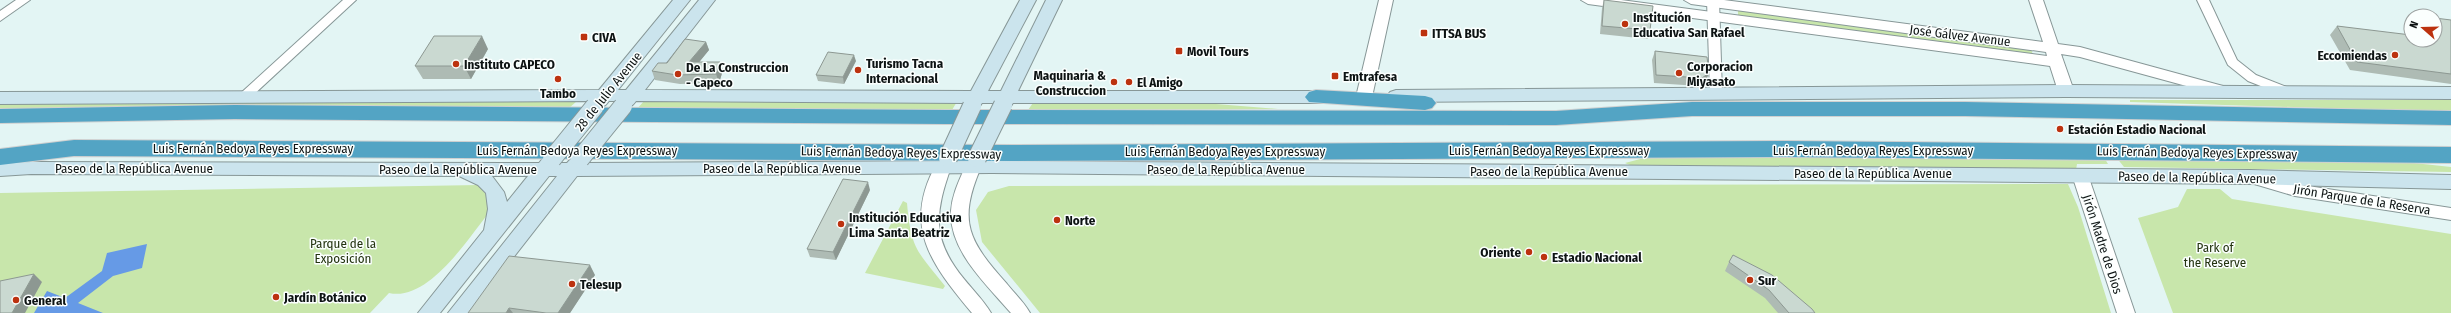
<svg xmlns="http://www.w3.org/2000/svg" width="2451" height="313" viewBox="0 0 2451 313" font-family="'Fira Sans Condensed',sans-serif">
	<style>
		.green { fill: #c8e6ab }
		.water { fill: #669ae6 }
		.lines { fill: none; stroke-linecap: round; stroke-linejoin: round }
		.minor-casing { stroke: #879797; stroke-width: 2 }
		.tertiary-casing { stroke: #879797; stroke-width: 2 }
		.secondary-casing { stroke: #879797; stroke-width: 2 }
		.motorway-casing { stroke: #cfd0d0; stroke-width: 2 }
		.minor { fill: #fff; fill-rule: evenodd }
		.tertiary { fill: #fff; fill-rule: evenodd }
		.secondary { fill: #cbe4ed; fill-rule: evenodd }
		.motorway { fill: #53a4c4; fill-rule: evenodd }
		.secondary-bridge-casing { stroke: #879797; stroke-width: 20; stroke-linecap: butt }
		.secondary-bridge { stroke: #cbe4ed; stroke-width: 18 }
		.wall { fill: #aebbb4 }
		.shaded-wall { fill: #8d9892 }
		.building { fill: #cad9d1; stroke: #8d9892 }
		.poi-dot { fill: #bc320f; stroke: #fbfffe; stroke-width: 1.5 }
		.labels { text-anchor: middle; stroke-width: 3; stroke-linejoin: round; paint-order: stroke }
		.poi-label { font-size: 13px; font-weight: bold; fill: #0d1313; stroke: #fbfffe; text-anchor: start }
		.street-label { font-size: 13px; fill: #0d1313; stroke: #fbfffe }
		.park-label { font-size: 13px; fill: #243410; stroke: #fbfffe }
	</style>
	<rect width="100%" height="100%" fill="#e3f5f4"/>
	<path class="green" d="M1738,10L2031,49L2033,55L1738,15Z
		M958,100L952,110L637,109L644,101Z
		M1035,100L1216,104L1278,109L1028,110Z
		M2130,100H2451V112L2130,102Z
		M577,101L568,109L0,110V105L41,102Z
		M1648,157L2105,159L2108,164H2077L2076,170L1635,167L1625,163Z
		M2116,157L2386,160L2451,167V172L2124,167Z
		M2068,184L2078,207L2111,313H1040L982,242L976,210L988,192L1009,186Z
		M479,185L490,200L491,210C469,237 429,302 389,293L370,313H0V193Z
		M2187,189H2220L2232,199L2451,234V313H2173L2138,218L2178,207Z
		M903,201L907,203C911,249 917,251 945,286L943,289L865,273Z"/>
	<path class="water" d="M147,244L142,268L113,276L78,303L103,313H34L47,291L65,298L102,271L107,253Z"/>
	<g class="lines">
		<g class="minor-casing">
			<path id="minor" d="M16,0H30L0,21V11Z
				M343,0H356L250,98H242L240,95L242,92Z
				M1707,0H1719L1722,93L1716,97L1710,93Z
				M2197,0H2209L2237,60L2256,75L2289,88L2291,91L2289,94H2281L2248,81L2228,65Z"/>
		</g>
		<g class="tertiary-casing">
			<path id="tertiary" d="M1379,0H1393L1372,97L1369,101H1359L1356,97Z
				M1581,0H1621L2047,56L2046,52L1691,4L1684,0H1724L2043,42L2029,0H2043L2058,44L2080,47L2223,86L2228,87L2231,91L2228,95L2223,96L2080,57L2061,54L2074,91L2071,95H2061L2058,91L2050,66L1588,4Z
				M943,161L949,163L951,167C935,213 931,239 964,279C973,290 984,301 991,313H972C932,265 901,226 937,163Z
				M973,161L979,163L981,167C957,223 969,241 1007,284C1015,294 1024,302 1030,313H1011C987,285 949,251 951,211C952,195 959,181 965,167L967,163Z
				M2080,169L2086,171L2088,175L2135,313H2117L2072,175L2074,171Z
				M2257,173L2295,184L2451,208V220L2295,196L2251,183L2249,179L2251,175Z"/>
		</g>
		<g class="secondary-casing">
			<path id="secondary" d="M673,0H690L618,90H626L699,0H715L645,90L971,91L1020,0H1036L988,91H1001L1046,0H1062L1018,91H1328L1334,93L1337,97L1334,101L1328,103H1013L1009,109L1003,111L997,109L995,103H982L978,109L972,111L966,109L965,103L636,101C631,108 627,109 619,107L617,101H609C604,108 600,109 592,107L590,101L0,104V92L599,90Z
				M2066,85L2451,87V99L2066,97L1396,102L1390,100L1387,96L1390,92L1396,90Z
				M549,157L555,158L558,163H567C572,157 576,156 583,158L586,163L992,161L2250,170L2451,175V189L2250,184L992,173L577,176L470,313H448L557,176H549L440,313H418L484,230L488,209L486,193L478,185L459,176L31,174L0,176V164L31,162L539,163L543,158ZM492,176H528L507,202L504,192Z"/>
		</g>
		<g class="motorway-casing">
			<path id="motorway" d="M1316,90L1425,96L1432,98L1436,103L1432,108L1425,110L1309,102L1305,97L1309,92Z
				M1692,102H1965L2451,111V125L1965,116H1692L1556,125L945,124L235,119L0,123V109L235,105L945,110L1556,111Z
				M74,140L1012,145L1787,141L2451,147V163L1787,157L1012,161L74,156L0,165V149Z"/>
		</g>
		<use href="#minor" class="minor"/>
		<use href="#tertiary" class="tertiary"/>
		<use href="#secondary" class="secondary"/>
		<use href="#motorway" class="motorway"/>
		<g class="secondary-bridge-casing">
			<path id="secondary-bridge" d="M948,158L972,106
				M977,158L1003,105
				M552,159L595,106
				M580,159L623,106"/>
		</g>
		<use href="#secondary-bridge" class="secondary-bridge"/>
	</g>
	<path class="wall" d="M1604,0L1650,30L1648,39L1600,34L1602,8Z
		M2451,20V84L2350,70L2330,35L2337,26L2435,40Z
		M706,42L709,50L699,62H720L723,70L719,83L680,84L655,80L652,71Z
		M488,49L471,79H423L415,66Z
		M1655,51L1707,57L1706,81L1699,86L1654,83L1652,60Z
		M856,61L844,84L818,81L816,75Z
		M870,190L836,260L810,257L807,249Z
		M1729,262L1815,313H1778L1765,298L1725,271Z
		M595,275L570,313H468Z"/>
	<path class="shaded-wall" d="M482,36L488,49L471,79L464,66Z
		M706,42L709,50L692,71L689,62Z
		M854,55L856,61L844,84L843,77Z
		M720,62L723,70L719,83L716,74Z
		M1709,73L1706,81L1699,86L1702,78Z
		M868,182L870,190L836,260L833,252Z
		M590,265L595,275L570,313H558Z
		M34,274L42,282L25,313H12Z
		M509,308L513,313H506Z"/>
	<path class="building" d="M1604,0L1653,6L1650,30L1602,26Z
		M2435,18L2451,20V74L2357,62L2337,26L2411,35V40H2435Z
		M434,36H482L464,66H415Z
		M685,39L706,42L689,62H720L716,74L677,75L652,71L658,63H667Z
		M1655,51L1707,57L1709,73L1702,78L1656,75Z
		M828,52L854,55L843,77L816,75Z
		M843,179L868,182L833,252L807,249Z
		M1733,255L1772,275L1812,309L1815,313H1789L1769,290L1729,262Z
		M509,256L590,265L558,313H546L509,308L506,313H468Z
		M34,274L12,313H0V281Z"/>
	<g class="poi-dot">
		<circle cx="1625" cy="24" r="4"/>
		<rect x="1420" y="29" width="8" height="8" rx="2"/>
		<rect x="580" y="33" width="8" height="8" rx="2"/>
		<rect x="1175" y="47" width="8" height="8" rx="2"/>
		<circle cx="2395" cy="55" r="4"/>
		<circle cx="456" cy="64" r="4"/>
		<circle cx="858" cy="70" r="4"/>
		<circle cx="1679" cy="73" r="4"/>
		<circle cx="678" cy="74" r="4"/>
		<rect x="1331" y="72" width="8" height="8" rx="2"/>
		<circle cx="558" cy="79" r="4"/>
		<circle cx="1114" cy="82" r="4"/>
		<circle cx="1129" cy="82" r="4"/>
		<circle cx="2060" cy="129" r="4"/>
		<circle cx="1057" cy="220" r="4"/>
		<circle cx="841" cy="224" r="4"/>
		<circle cx="1529" cy="252" r="4"/>
		<circle cx="1544" cy="257" r="4"/>
		<circle cx="1750" cy="280" r="4"/>
		<circle cx="572" cy="284" r="4"/>
		<circle cx="276" cy="297" r="4"/>
		<circle cx="16" cy="300" r="4"/>
	</g>
	<g class="labels">
		<g class="poi-label">
			<text x="1633" y="22">Institución<tspan x="1633" dy="15">Educativa San Rafael</tspan></text>
			<text x="1432" y="38">ITTSA BUS</text>
			<text x="592" y="42">CIVA</text>
			<text x="1187" y="56">Movil Tours</text>
			<text x="2387" y="60" text-anchor="end">Eccomiendas</text>
			<text x="866" y="68">Turismo Tacna<tspan x="866" dy="15">Internacional</tspan></text>
			<text x="464" y="69">Instituto CAPECO</text>
			<text x="1687" y="71">Corporacion<tspan x="1687" dy="15">Miyasato</tspan></text>
			<text x="686" y="72">De La Construccion<tspan x="686" dy="15">- Capeco</tspan></text>
			<text x="1106" y="80" text-anchor="end">Maquinaria &amp;<tspan x="1106" dy="15">Construccion</tspan></text>
			<text x="1343" y="81">Emtrafesa</text>
			<text x="1137" y="87">El Amigo</text>
			<text x="558" y="98" text-anchor="middle">Tambo</text>
			<text x="2068" y="134">Estación Estadio Nacional</text>
			<text x="849" y="222">Institución Educativa<tspan x="849" dy="15">Lima Santa Beatriz</tspan></text>
			<text x="1065" y="225">Norte</text>
			<text x="1521" y="257" text-anchor="end">Oriente</text>
			<text x="1552" y="262">Estadio Nacional</text>
			<text x="1758" y="285">Sur</text>
			<text x="580" y="289">Telesup</text>
			<text x="284" y="302">Jardín Botánico</text>
			<text x="24" y="305">General</text>
		</g>
		<g class="street-label">
			<text transform="translate(1960 35) rotate(7)" y="5">José Gálvez Avenue</text>
			<text transform="translate(608 91) rotate(-51)" y="5">28 de Julio Avenue</text>
			<text x="253" y="153">Luis Fernán Bedoya Reyes Expressway</text>
			<text x="577" y="155">Luis Fernán Bedoya Reyes Expressway</text>
			<text x="1549" y="155">Luis Fernán Bedoya Reyes Expressway</text>
			<text x="1873" y="155">Luis Fernán Bedoya Reyes Expressway</text>
			<text x="1225" y="156">Luis Fernán Bedoya Reyes Expressway</text>
			<text transform="translate(901 152) rotate(1)" y="5">Luis Fernán Bedoya Reyes Expressway</text>
			<text transform="translate(2197 152) rotate(1)" y="5">Luis Fernán Bedoya Reyes Expressway</text>
			<text x="134" y="173">Paseo de la República Avenue</text>
			<text x="782" y="173">Paseo de la República Avenue</text>
			<text x="458" y="174">Paseo de la República Avenue</text>
			<text x="1226" y="174">Paseo de la República Avenue</text>
			<text x="1549" y="176">Paseo de la República Avenue</text>
			<text x="1873" y="178">Paseo de la República Avenue</text>
			<text transform="translate(2197 177) rotate(1)" y="5">Paseo de la República Avenue</text>
			<text transform="translate(2362 199) rotate(9)" y="5">Jirón Parque de la Reserva</text>
			<text transform="translate(2103 244) rotate(72)" y="5">Jirón Madre de Dios</text>
		</g>
		<g class="park-label">
			<text x="343" y="248">Parque de la<tspan x="343" dy="15">Exposición</tspan></text>
			<text x="2215" y="252">Park of<tspan x="2215" dy="15">the Reserve</tspan></text>
		</g>
	</g>
	<g transform="translate(2423 28) rotate(290)"><circle r="19" fill="#fbfffe" stroke="#9ca1a0"/>
	<path d="M0-3L7 15L0 10L-7 15Z" fill="#bc320f"/>
	<text y="-6" font-size="11" font-weight="bold" text-anchor="middle" fill="#0d1313">N</text>
	</g>
</svg>
